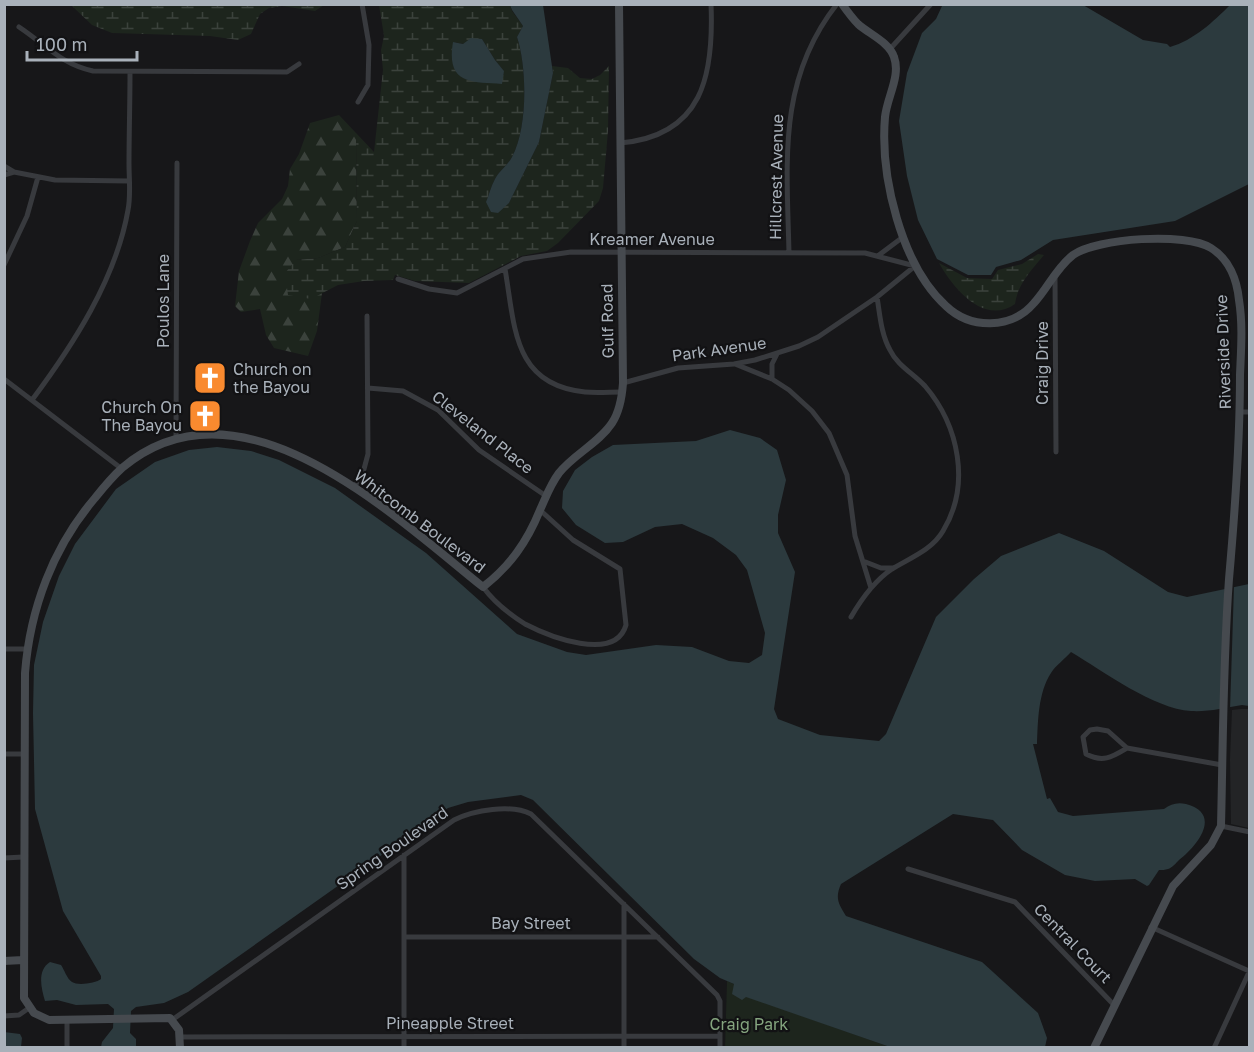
<svg xmlns="http://www.w3.org/2000/svg" width="1254" height="1052" viewBox="0 0 1254 1052" font-family="'Golos Text',sans-serif">
	<style>
		.built { fill: #232426 }
		.forest { fill: url(#forest-firs) }
		.wetland { fill: url(#wetland-marsh); fill-rule: evenodd }
		.green { fill: #1d251d }
		.water { fill: #2c3a3e }
		.pier { fill: #171719 }
		.lines { fill: none; stroke-linecap: round; stroke-linejoin: round }
		.street { stroke: #383a3e; stroke-width: 5 }
		.secondary { stroke: #464a4f; stroke-width: 8 }
		.labels { text-anchor: middle; stroke-width: 4.5; stroke-linejoin: round; paint-order: stroke }
		.street-label { font-size: 16px; fill: #a9b1ba; stroke: #121214 }
		.poi-label { font-size: 16px; fill: #a9b1ba; stroke: #121214; text-anchor: start }
		.park-label { font-size: 16px; fill: #85a57f; stroke: #121214 }
	</style>
	<defs>
		<pattern id="forest-firs" width="22" height="20" patternUnits="userSpaceOnUse" patternTransform="scale(1.5)"><rect width="22" height="20" fill="#1d251d"/><path d="M5 1l3.5 6h-7zM16 11l3.5 6h-7z" fill="#3b423c"/></pattern>
		<pattern id="wetland-marsh" width="20" height="14" patternUnits="userSpaceOnUse" patternTransform="scale(1.5)"><rect width="20" height="14" fill="#1d251d"/><path d="M1 5h8M5 5V1M11 12h8M15 12V8" fill="none" stroke="#3b423c"/></pattern>
	</defs>
	<rect width="100%" height="100%" fill="#171719"/>
	<path class="built" d="M1241,709H1249V828L1231,824L1230,759L1232,710Z"/>
	<path class="forest" d="M339,115L356,133L357,221L345,247L318,258L296,260L311,298L322,293L317,331L308,356L274,348L266,335L260,309L241,312L235,306L239,271L250,241L258,223L282,199L288,186L290,169L299,154L310,123Z"/>
	<path class="wetland" d="M71,5H324L315,11L282,6L269,8L260,14L251,34L238,40L210,36L112,33L92,25Z
		M379,5H510L512,11L523,26L517,37C527,67 528,128 512,157C508,165 499,171 495,179C491,186 489,194 487,201L492,212L509,203L539,142L553,73L552,66L568,68L580,78L592,79L600,75L609,66L608,131L603,188L599,201L558,243L547,251L521,256L469,283L415,281L395,275L393,280L364,281L338,285L311,299L288,295L285,273L296,260L318,258L345,247L357,221L356,133L374,152L383,70L381,50L384,36ZM482,39L495,60L504,71L454,42L463,44Z
		M1038,254L1044,255C1031,271 1018,283 1015,304C984,326 953,288 939,263L967,278L992,279L998,270L1022,264Z"/>
	<path class="green" d="M727,981L734,984L746,996L890,1047L725,1048Z"/>
	<path class="water" d="M510,5H543L553,73L539,142L509,203L498,213L491,212L486,202C489,195 491,186 495,179C499,171 508,165 512,157C528,128 527,67 517,37L523,26L512,10Z
		M942,6L1083,5L1143,40L1167,44L1170,47C1194,40 1213,22 1230,5H1249V184L1175,221L1053,240L1021,260L996,267L991,275H968L937,259L918,220L907,176L899,121L907,73L922,33L936,19Z
		M471,38L482,39L495,60L504,71L502,84C470,82 446,84 453,42L463,44Z
		M730,430L760,438L777,450L786,480L778,515V533L795,572L774,709L778,719L820,735L879,741L886,734L936,617L974,579L1001,556L1059,533L1104,551L1168,592L1187,597L1249,584V706L1242,705C1225,708 1208,712 1191,711C1154,709 1103,671 1071,652C1065,659 1056,665 1051,673C1038,693 1038,721 1037,744H1033L1047,799L1050,798L1058,812L1073,816L1164,809C1171,804 1177,802 1186,804C1223,814 1197,846 1179,860C1176,863 1172,868 1168,869C1165,870 1162,870 1159,870L1149,885L1147,886L1135,879L1095,881L1065,875L1022,850L993,820L953,814L841,884C835,898 838,903 846,916L982,962L1038,1013L1047,1038L1045,1047H890L746,997L742,1000L732,994L734,984L720,978L694,959L533,800L521,795L468,802L448,808L188,992L164,1003L136,1007L131,1011L130,1033L136,1039V1047H101L102,1042L113,1028L114,1009L108,1004L76,1005L57,1000L45,1001C41,988 37,970 50,962L61,965C64,969 67,979 72,982C78,986 96,983 101,979V976L63,911L35,809L33,713L34,665L43,622L59,576L75,544L116,489L155,462L189,450L217,447L251,451L279,460L335,488L426,553L517,634L567,652L586,655L656,645L692,647L729,661L749,663L762,655L765,633L747,570L736,555L713,538L682,524L655,527L623,542L605,543L576,525L562,508L563,491L575,470L592,457L613,445L696,441Z
		M4,1032L20,1034L22,1038L21,1047H5Z"/>
	<path class="pier" d="M1225,586H1234L1230,710L1220,712Z"/>
	<g class="lines">
		<path class="street" d="M19,27C46,45 61,64 93,71L287,72L299,64
			M890,49L931,4
			M358,102L368,85L369,45L362,4
			M620,143C703,136 714,75 711,4
			M4,166L14,172L4,175
			M14,172L55,180L129,181
			M789,253C787,163 777,80 837,4
			M879,255L903,237
			M4,265L27,216L38,177
			M505,269C515,325 512,385 585,392C597,393 610,392 622,392
			M1055,276L1056,452
			M398,279L429,289L457,293L523,259L571,252L865,253L915,266
			M735,364L772,379L789,390L812,411L829,433L847,475L855,536L871,588
			M4,379L122,469
			M772,379V364L777,354
			M623,383L678,368L734,364L755,360L799,346L818,337L877,297L915,266
			M368,388L403,391L438,410L479,450L546,496
			M32,400C73,345 116,279 128,210C131,195 129,179 129,164C129,134 130,103 130,73
			M1240,412H1250
			M176,440L177,163
			M354,488L364,469L368,454L367,316
			M863,561L881,568H893
			M483,587C494,602 509,614 525,624C548,636 615,663 626,625L620,569L573,540L540,510
			M851,617C862,598 874,581 892,569C910,558 932,550 943,531C971,485 959,426 925,386C914,374 897,365 890,350C881,334 880,315 877,297
			M4,649H27
			M1127,748C1112,757 1103,763 1086,754L1083,737L1090,730L1097,729L1108,731L1127,748L1222,765
			M4,754H23
			M1221,826L1250,832
			M4,858L23,857
			M908,869L1015,902L1114,1005
			M1151,927L1249,971
			M405,937H658
			M4,1016L19,1015L29,1008
			M67,1020V1048
			M172,1020L454,820C474,810 511,804 531,814L717,995L720,1001V1048
			M180,1037L720,1036
			M404,1048V855
			M624,1048V904
			M1214,1048L1250,970"/>
		<path class="secondary" d="M842,4C847,11 852,18 858,24C869,34 889,42 894,57C901,76 887,97 885,117C880,176 901,265 946,306C970,329 1011,330 1034,303C1048,288 1056,268 1073,255C1097,238 1186,232 1211,248C1229,259 1237,280 1239,300C1243,325 1241,350 1240,375C1240,443 1235,511 1229,579C1223,661 1223,744 1221,826L1211,845L1173,886L1094,1048
			M4,961L23,960
			M180,1048L179,1030L170,1018L49,1020L34,1013L24,998L25,673C30,609 53,547 95,498C103,488 112,477 122,468C240,368 393,515 483,587C510,566 527,542 540,510C546,497 550,485 559,473C574,454 599,443 612,423C620,411 622,397 623,383L619,4"/>
	</g>
	<defs>
		<g id="church-square" transform="scale(1.725)"><rect x="-9" y="-9" width="18" height="18" rx="4" fill="#f98a2f" stroke="#121214"/><path d="M-1.2-6h2.4v3.5h3.3v2.4h-3.3V6h-2.4V-.1h-3.3v-2.4h3.3Z" fill="#fff"/></g>
	</defs>
	<g fill-rule="evenodd">
		<use href="#church-square" x="210" y="378"/>
		<use href="#church-square" x="205" y="416"/>
	</g>
	<g class="labels">
		<g class="street-label">
			<text transform="translate(776 177) rotate(-89)" y="6">Hillcrest Avenue</text>
			<text x="652" y="245">Kreamer Avenue</text>
			<text transform="translate(163 301) rotate(-90)" y="6">Poulos Lane</text>
			<text transform="translate(607 321) rotate(-91)" y="6">Gulf Road</text>
			<text transform="translate(719 349) rotate(-8)" y="6">Park Avenue</text>
			<text transform="translate(1223 352) rotate(-92)" y="6">Riverside Drive</text>
			<text transform="translate(1042 363) rotate(-90)" y="6">Craig Drive</text>
			<text transform="translate(483 432) rotate(38)" y="6">Cleveland Place</text>
			<text transform="translate(420 521) rotate(37)" y="6">Whitcomb Boulevard</text>
			<text transform="translate(392 848) rotate(-35)" y="6">Spring Boulevard</text>
			<text x="531" y="929">Bay Street</text>
			<text transform="translate(1073 943) rotate(46)" y="6">Central Court</text>
			<text x="450" y="1029">Pineapple Street</text>
		</g>
		<g class="poi-label">
			<text x="233" y="375">Church on<tspan x="233" dy="18">the Bayou</tspan></text>
			<text x="182" y="413" text-anchor="end">Church On<tspan x="182" dy="18">The Bayou</tspan></text>
		</g>
		<g class="park-label">
			<text x="749" y="1030">Craig Park</text>
		</g>
	</g>
	<rect width="1254" height="1052" fill="none" stroke="#a9b1ba" stroke-width="12"/>
	<path d="M27 51v9h110v-9" fill="none" stroke="#a9b1ba" stroke-width="3"/>
	<text x="36" y="51" font-size="18" fill="#a9b1ba" stroke="#121214" stroke-width="4.5" paint-order="stroke">100 m</text>
</svg>
